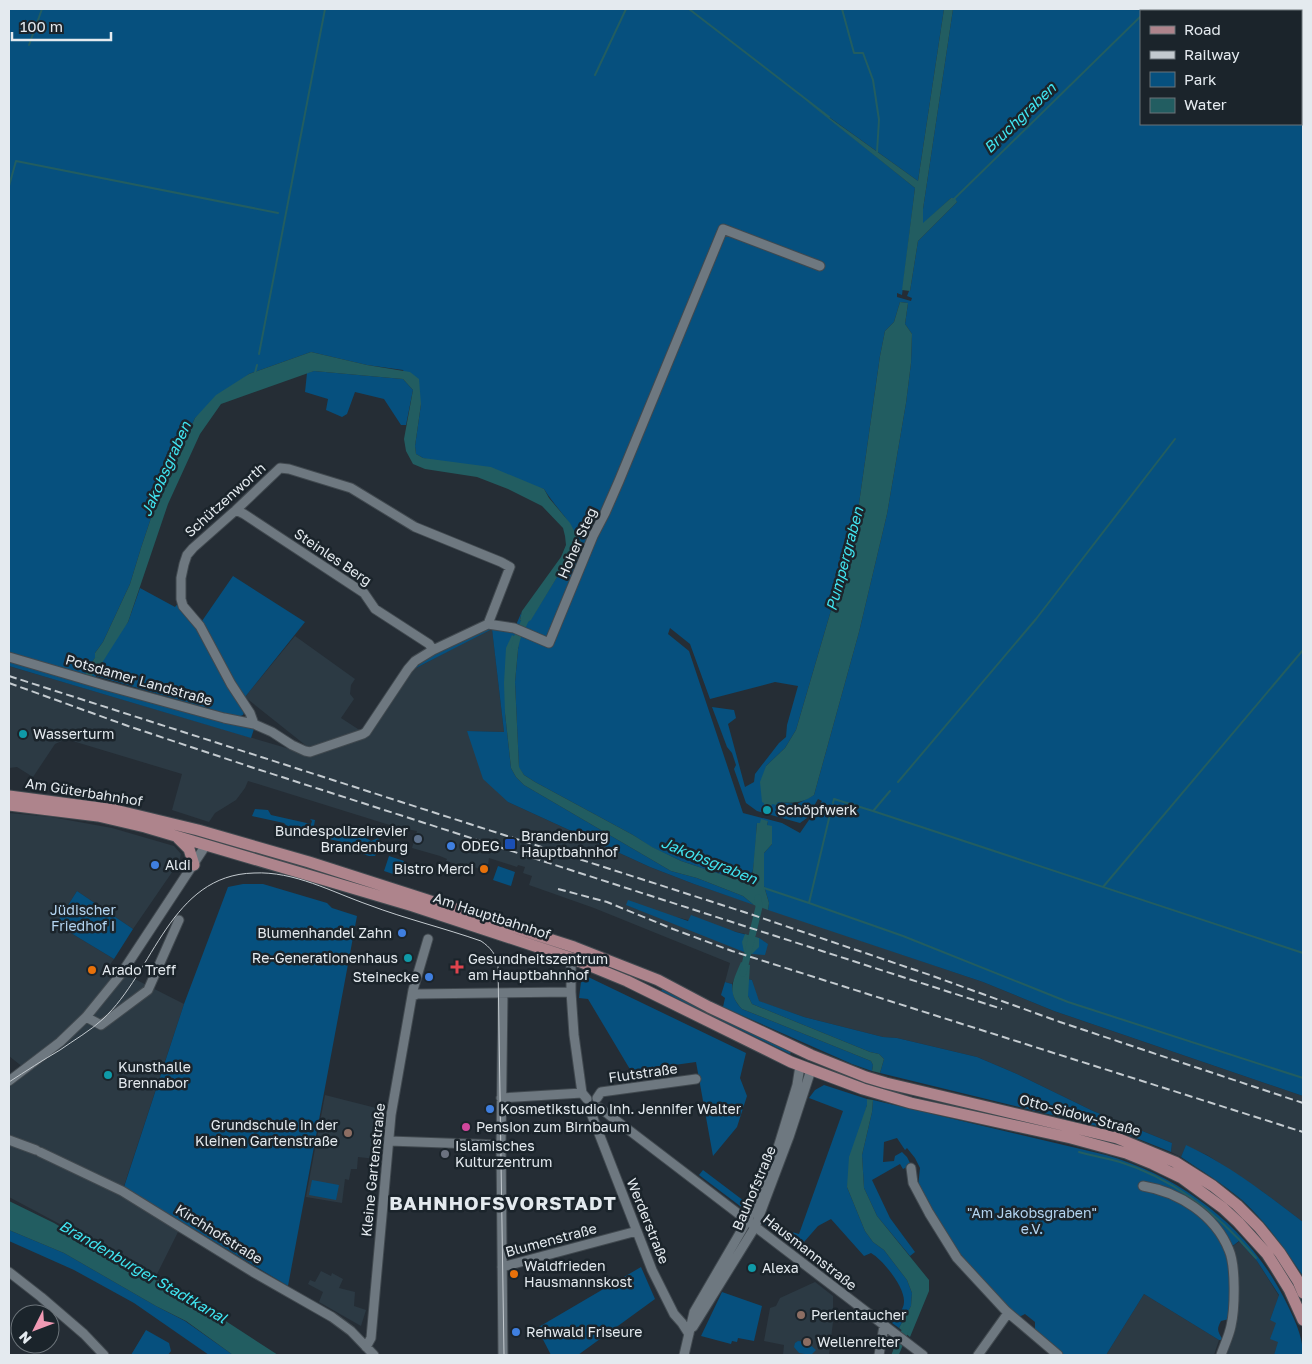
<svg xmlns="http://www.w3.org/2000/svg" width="1312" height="1364" viewBox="0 0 1312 1364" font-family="'Golos Text',sans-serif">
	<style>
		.built { fill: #2c3a44; fill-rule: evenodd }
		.green { fill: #06507e; fill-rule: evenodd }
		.water { fill: #225d61 }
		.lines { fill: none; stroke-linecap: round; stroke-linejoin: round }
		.stream { stroke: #225d61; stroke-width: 2 }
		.canal { stroke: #225d61; stroke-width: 7 }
		.minor-casing { stroke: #41494f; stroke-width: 11 }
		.major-casing { stroke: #41494f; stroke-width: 13 }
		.minor { stroke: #6e7880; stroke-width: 9 }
		.major { stroke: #ae848c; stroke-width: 11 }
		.tram { stroke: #c3cacf; stroke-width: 1 }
		.rail { stroke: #c3cacf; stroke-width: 2; stroke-dasharray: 8 4; stroke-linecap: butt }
		.culture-dot { fill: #0f9aa8; stroke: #1b242b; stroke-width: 2 }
		.service-dot { fill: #5c6f8a; stroke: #1b242b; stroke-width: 2 }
		.transit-dot { fill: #1a4fb4; stroke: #1b242b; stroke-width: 2 }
		.shop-dot { fill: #3f7fe0; stroke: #1b242b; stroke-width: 2 }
		.food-dot { fill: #e8710a; stroke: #1b242b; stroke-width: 2 }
		.health-dot { fill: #e0444e; stroke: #1b242b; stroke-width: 2 }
		.hotel-dot { fill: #d1479c; stroke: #1b242b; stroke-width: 2 }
		.education-dot { fill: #8d6e63; stroke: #1b242b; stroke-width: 2 }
		.worship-dot { fill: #6b7280; stroke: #1b242b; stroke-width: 2 }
		.labels { text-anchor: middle; stroke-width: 5; stroke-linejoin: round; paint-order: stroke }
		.street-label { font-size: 14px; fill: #e4eaef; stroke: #1b242b }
		.poi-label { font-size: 14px; fill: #e4eaef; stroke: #1b242b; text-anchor: start }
		.park-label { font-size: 14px; fill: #b4d5f1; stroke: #1b242b }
		.water-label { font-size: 15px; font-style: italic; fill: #40e5f1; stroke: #1b242b }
		.district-label { font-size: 19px; font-weight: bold; letter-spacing: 1px; fill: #e4eaef; stroke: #1b242b }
	</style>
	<rect width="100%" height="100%" fill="#252d35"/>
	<path class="built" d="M492,628L504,732L467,731L508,802L650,867L694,884L983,982L1054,1011L1303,1096V1222L1263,1192L1207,1155L1186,1146L1181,1157L1171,1152L1172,1143L1093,1111L1017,1074L977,1057L897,1038L883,1037L804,1017L758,1001L752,980L748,979L750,965L741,963L732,984L725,982L730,963L594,908L529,885L532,876L523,873L525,867L518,865L517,867L489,858L487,872L467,864L460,863L459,865L446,861L447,859L440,856L412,848L417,831L396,827L248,781L245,788L236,800L215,813L209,822L172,810L182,774L66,739L55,744L33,777L17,767L9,768V666L310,755L364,737L410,672L416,668ZM627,905L745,934L759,938L752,954Z
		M295,636L355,679L351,685L350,694L354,699L341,718L361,731L309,748L245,697Z
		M9,813L51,817L112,828L174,846L181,854L179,862L133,929L77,891L56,924L114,959L109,966L184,1004L124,1186L183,1222L155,1278L101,1246L9,1197V1087L29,1072L9,1056Z
		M325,1095L380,1109L376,1159L358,1157L357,1169H351L349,1180L345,1179L342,1203L306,1197Z
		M1240,1241L1257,1261L1279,1296L1270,1320L1276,1322L1279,1342L1274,1355H1222L1232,1326L1230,1248Z
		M321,1271L331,1276L332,1273L343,1279L339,1288L355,1292L354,1306L366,1310L361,1326L319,1302L323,1292L308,1284L310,1280L315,1282Z
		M815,1282L833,1296V1322L829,1355H783L784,1345L764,1341L770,1308L776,1306L780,1298Z
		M1144,1294L1219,1340L1214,1355H1106Z"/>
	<path class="green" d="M9,9H944L918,181L815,107L915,188L902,295L897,293V297L911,301L912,298L907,296L909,291H910L918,241L957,202L951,198L923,224V209L953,9H1303V1096L1054,1011L983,982L768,910L769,903L764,886V853L772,844L767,825L768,821L760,824L757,823C756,835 755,875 749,882L742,878L726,876L681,861L651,847L633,835L535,782L524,775L519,768L515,682L519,639L505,713L511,768L516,777L524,785L671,871L697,878L743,896L754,905L694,884L650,867L508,802L483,779L467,731L504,732L492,629L416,668L410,672L431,655L483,628L516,625L522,611L520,620L526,623L531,619L573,551L579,547C575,523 556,509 544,489L423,458L416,454L415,446L421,404L403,370L367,365L311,352L249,374L195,418L154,509L141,548L130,584L103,642L95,653V658L90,665L91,668L128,622L140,588L175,607L179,602L200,628L245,710L243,715L238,717L96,676L93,684L254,729L251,738L9,666ZM1141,11H1301V124H1141ZM900,302L908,303L905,324L912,334L911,363L906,403L887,514L859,632L814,795L797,804L778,802L771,804V807L764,805L766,766L785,748L796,730L856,525L880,356L885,331L894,322ZM670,628L690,644L710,699L775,682L798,686L787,725L786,737L779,743L755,774L754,782L745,787L728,724L736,718L734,710L712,707L727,747L732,753L736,765L734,769L746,803L757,811L800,823L807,818L818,799L822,801L800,833L782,823L743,813L689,651L668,634Z
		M314,371L403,379L413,390L406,425H401L384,399L355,392L347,414L342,417L326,410L328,399L305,392L307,373Z
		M233,576L305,622L245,697L242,694L202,621Z
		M255,809L268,810L271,815L311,824L312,821L310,819L315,820L314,826L317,828V831L331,836L334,830L356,837V832L371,841L378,838L380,840V848L375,856H369L353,851L347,843L329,839L326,836L308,832L305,830L287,826L284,823L252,816Z
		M389,856L404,861L399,876L384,871Z
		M498,866L515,872L511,886L493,880Z
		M243,884H263L327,903L332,908L357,916L288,1286L124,1187L184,1004L228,887Z
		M77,891L133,929L114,959L56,924Z
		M628,900L688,921L691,915L736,932L759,938L768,944L765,955L752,954L744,952L626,905Z
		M582,974L746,1053L740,1078L747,1096L737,1127L713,1156L696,1062L631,1071L588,999L579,998Z
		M748,979L752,980L759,1001L804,1017L883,1037L897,1038L977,1057L1017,1074L1093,1111L1172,1143L1171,1152L1121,1132L880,1073L884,1059L879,1054L870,1052L752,1004L748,996Z
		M725,982L732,984C733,995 734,1001 742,1009L871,1061L873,1065L872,1071L852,1064L723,1007L725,998L721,995Z
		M663,988L791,1052L790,1054L661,991Z
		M824,1085L867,1099V1105L847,1187L865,1231L873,1242L884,1250L907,1280L912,1293L911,1306L899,1328L892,1323C896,1317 904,1310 904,1302C905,1287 883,1260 871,1253L864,1256L831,1219L818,1226L797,1250L764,1224L799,1234L843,1111L809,1098L815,1090Z
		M873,1100L1106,1155C1182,1177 1248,1227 1284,1298C1293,1316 1303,1335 1303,1355H1274L1278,1342L1270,1339L1276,1323L1270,1320L1279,1295L1257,1261L1239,1241L1230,1248L1232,1272L1229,1319L1221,1321C1216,1330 1218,1332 1223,1340H1219L1144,1294L1106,1355H1062L1035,1332V1322L1025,1314L1017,1318L958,1253L918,1187L920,1168L915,1158L907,1148L905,1150L897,1138L884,1142L883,1162L894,1161L895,1156L902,1152L907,1157L911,1165L903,1169L900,1164L872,1180L890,1218L915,1252L910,1256L877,1216L864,1188L862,1155L872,1112Z
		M1186,1145C1228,1164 1266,1194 1303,1222V1276C1285,1249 1266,1222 1242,1200C1223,1184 1202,1171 1181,1157Z
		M703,1170L748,1204L746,1208L744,1209L699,1175Z
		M312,1180L339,1185L336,1200L309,1195Z
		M9,1230L64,1253L156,1306L185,1321L233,1355H209L134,1303L74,1270L9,1241Z
		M641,1267L655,1299L578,1355H551L537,1328Z
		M722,1292L762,1306L754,1341L738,1338L737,1342L732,1341L731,1344L701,1336Z
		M146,1330L169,1343L171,1351L168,1355H131Z
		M798,1341L807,1342L816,1350L811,1355L799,1353L794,1347L795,1343Z"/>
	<path class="water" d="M944,9H953L923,209V223L951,198H955L957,202L918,241L910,291L902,290L915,188L805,100L918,181Z
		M900,302L908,303L905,324L912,334L911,363L906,403L887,514L859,632L814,795C802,804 792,803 778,802L776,805L772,804L771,807L764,805V803L762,802L760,782L766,766L785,748L796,730L856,525L880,356L885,331L894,322Z
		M311,352L367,365L410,372L419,379L421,404L415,446L416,454L423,458L491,467L544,489L549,498L570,523L578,538L581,541L579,548L573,551L531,620L526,623L520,620L522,611L561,557L566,545L565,536L563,528L542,506L508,489L477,477L425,469L413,464L406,451L404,439L413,390L403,379L314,371L221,404L200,434L168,504L128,622L100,666L91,669L90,665L95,658V653L103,642L130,584L141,548L154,509L195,418L216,395L249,374Z
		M512,635L519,639L515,682L519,767L524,775L535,782L633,835L652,847L681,861L726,876L742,878L749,882L751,880L753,870L757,823H760L761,819L768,821L767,825L772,826V844L764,853V886L769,903L768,910L754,905L743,896L697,878L671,871L524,785L516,777L511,768L505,713L504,683L506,648Z
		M745,934L759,938V947L752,954L744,952L742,942Z
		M741,962L750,965L748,996L752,1004L870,1052L879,1054L884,1059L880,1073L872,1071L873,1065L871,1061L742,1009C726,992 733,981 741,962Z
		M867,1099L873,1100L872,1112L862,1155L864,1188L877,1216L929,1280V1291L910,1337L899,1328L911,1306L912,1293L907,1280L884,1250L873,1242L865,1231L847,1187L849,1157L867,1105Z
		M9,1201L54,1223L99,1250L101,1246L195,1301L278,1355H233L186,1321L156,1306L64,1253L9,1230Z"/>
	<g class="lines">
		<path class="stream" d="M689,9L829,117
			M842,9L854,53H863L873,80L879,120L877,152
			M1145,11L1148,9
			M29,45L42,9
			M595,75L626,9
			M9,186L16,161L278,213
			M953,200L1141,16
			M259,354L325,9
			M255,373L257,365
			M898,782L1036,619L1175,439
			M833,803L834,799L873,811L1303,953
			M831,810L809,903L903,936L1068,1002L1303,1078
			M874,810L890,791
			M1103,887L1303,650
			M764,888L809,903
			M1079,1152C1092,1156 1107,1158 1120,1162C1175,1179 1219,1215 1256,1258"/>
		<path class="canal" d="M515,646L517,638L528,614
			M89,674L97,661
			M743,973L759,907L758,898
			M895,1355L907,1326"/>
		<g class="minor-casing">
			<path id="minor" d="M236,510L244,514L364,593L375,609L429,644L433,650
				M9,657L104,685L224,718L254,724L272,732L292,745L305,751L310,752L363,734L366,732L408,669L415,661L433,650L488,624L514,628L549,643L593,536L605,513L619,481L723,229L820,266
				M254,724L250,713L231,684L200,626L183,606L181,599V578L184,564L187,555L193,548L236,510L280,468L289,469L351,488L415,527L501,562L510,567L488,624
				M571,958V992L574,1035L582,1093
				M503,993L501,1145L503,1355
				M413,996L417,994L571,992
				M86,1017L101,1025L148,990L179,920
				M9,1081L60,1042L86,1017L121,974L206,845
				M501,1098L582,1093L587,1099
				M597,1098L601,1092L696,1079
				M600,1108L923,1355
				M591,1113L652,1270L674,1314L682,1323L689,1334
				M9,1140L36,1150
				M389,1141L501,1145
				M40,1152L122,1191L253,1272L332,1317L351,1331L374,1355
				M911,1168L913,1183L929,1213L957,1258L1006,1311L1058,1355
				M1143,1186C1179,1192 1215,1215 1229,1250C1236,1266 1235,1309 1231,1326C1229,1336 1224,1346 1221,1355
				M502,1267L637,1231
				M9,1272L41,1297L84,1334L104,1355
				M693,1327L755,1227L789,1137L811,1070
				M366,1347L371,1338L391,1115L413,990L428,939
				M684,1355L694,1312L747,1221L764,1185L776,1154L797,1085L800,1066
				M879,1355L884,1326
				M978,1355L1008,1313"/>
		</g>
		<g class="major-casing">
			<path id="major" d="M9,796L115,810L198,830L309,862L574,947L658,980L709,1007L811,1055L866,1077L886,1083L1117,1138L1175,1162L1213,1186L1237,1205L1259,1227L1280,1253L1298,1281L1303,1293
				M9,805L98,816L145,827L413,906L571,958L627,981L791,1062L863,1089L911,1103L1071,1138L1126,1153L1153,1164L1182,1178L1223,1208L1238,1222L1267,1254L1276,1268L1289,1289L1303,1320
				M178,838L189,849L194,865"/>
		</g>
		<use href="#minor" class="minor"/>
		<use href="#major" class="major"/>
		<path class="tram" d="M9,1082C26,1071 43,1060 60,1050C74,1040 90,1031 103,1019C154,972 170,875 254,873C294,871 332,892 369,905C406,919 444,928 481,941C490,947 497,955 498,966L504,1355"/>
		<path class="rail" d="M9,676L747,913L930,975L1060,1022L1303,1103
			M9,683L128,726L257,769L1002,1009
			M558,889L607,902L673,929L732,951L1303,1132"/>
	</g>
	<g class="culture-dot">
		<circle cx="23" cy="734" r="5"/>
		<circle cx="767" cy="810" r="5"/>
		<circle cx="408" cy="958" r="5"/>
		<circle cx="108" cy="1075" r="5"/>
		<circle cx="752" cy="1268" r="5"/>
	</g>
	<circle class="service-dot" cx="418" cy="839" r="5"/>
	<rect class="transit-dot" x="504" y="838" width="12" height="12" rx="2.5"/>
	<g class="shop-dot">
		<circle cx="451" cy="846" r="5"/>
		<circle cx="155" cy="865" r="5"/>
		<circle cx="402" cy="933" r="5"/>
		<circle cx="429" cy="977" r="5"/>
		<circle cx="490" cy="1109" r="5"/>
		<circle cx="516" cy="1332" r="5"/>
	</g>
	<g class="food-dot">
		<circle cx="484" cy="869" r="5"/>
		<circle cx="92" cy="970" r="5"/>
		<circle cx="514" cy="1274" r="5"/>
	</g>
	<path class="health-dot" d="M454.5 959.5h5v5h5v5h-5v5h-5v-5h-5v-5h5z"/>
	<circle class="hotel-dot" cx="466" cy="1127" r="5"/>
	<g class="education-dot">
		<circle cx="348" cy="1133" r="5"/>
		<circle cx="801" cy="1315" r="5"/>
		<circle cx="807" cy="1342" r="5"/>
	</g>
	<circle class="worship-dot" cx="445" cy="1154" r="5"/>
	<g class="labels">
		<g class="street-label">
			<text transform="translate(225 500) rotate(-42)" y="5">Schützenworth</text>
			<text transform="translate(577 543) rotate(-66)" y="5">Hoher Steg</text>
			<text transform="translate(333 557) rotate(34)" y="5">Steinles Berg</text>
			<text transform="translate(139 680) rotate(16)" y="5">Potsdamer Landstraße</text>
			<text transform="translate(84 792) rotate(9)" y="5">Am Güterbahnhof</text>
			<text transform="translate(492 916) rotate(18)" y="5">Am Hauptbahnhof</text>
			<text transform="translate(643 1073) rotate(-8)" y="5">Flutstraße</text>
			<text transform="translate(1080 1115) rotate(15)" y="5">Otto-Sidow-Straße</text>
			<text transform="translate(373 1170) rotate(-84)" y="5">Kleine Gartenstraße</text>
			<text transform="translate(754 1188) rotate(-67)" y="5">Bauhofstraße</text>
			<text transform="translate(648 1221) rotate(68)" y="5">Werderstraße</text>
			<text transform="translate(219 1234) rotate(32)" y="5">Kirchhofstraße</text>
			<text transform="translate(551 1240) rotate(-15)" y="5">Blumenstraße</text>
			<text transform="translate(810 1252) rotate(38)" y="5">Hausmannstraße</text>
		</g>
		<g class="poi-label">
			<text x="33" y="739">Wasserturm</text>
			<text x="777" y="815">Schöpfwerk</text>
			<text x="408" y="836" text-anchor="end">Bundespolizeirevier<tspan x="408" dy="16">Brandenburg</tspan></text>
			<text x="521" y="841">Brandenburg<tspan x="521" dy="16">Hauptbahnhof</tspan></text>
			<text x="461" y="851">ODEG</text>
			<text x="165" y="870">Aldi</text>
			<text x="474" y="874" text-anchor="end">Bistro Merci</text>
			<text x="392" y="938" text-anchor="end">Blumenhandel Zahn</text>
			<text x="398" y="963" text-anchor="end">Re-Generationenhaus</text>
			<text x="468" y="964">Gesundheitszentrum<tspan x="468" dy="16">am Hauptbahnhof</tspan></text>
			<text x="102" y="975">Arado Treff</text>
			<text x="419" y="982" text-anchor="end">Steinecke</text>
			<text x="118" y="1072">Kunsthalle<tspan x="118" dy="16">Brennabor</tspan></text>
			<text x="500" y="1114">Kosmetikstudio Inh. Jennifer Walter</text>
			<text x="338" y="1130" text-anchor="end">Grundschule in der<tspan x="338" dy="16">Kleinen Gartenstraße</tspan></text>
			<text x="476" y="1132">Pension zum Birnbaum</text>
			<text x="455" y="1151">Islamisches<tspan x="455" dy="16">Kulturzentrum</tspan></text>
			<text x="524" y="1271">Waldfrieden<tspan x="524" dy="16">Hausmannskost</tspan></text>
			<text x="762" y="1273">Alexa</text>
			<text x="811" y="1320">Perlentaucher</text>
			<text x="526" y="1337">Rehwald Friseure</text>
			<text x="817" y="1347">Wellenreiter</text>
		</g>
		<g class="park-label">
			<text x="83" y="915">Jüdischer<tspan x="83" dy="16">Friedhof I</tspan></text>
			<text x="1032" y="1218">"Am Jakobsgraben"<tspan x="1032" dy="16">e.V.</tspan></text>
		</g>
		<g class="water-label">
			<text transform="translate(1020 118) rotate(-44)" y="5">Bruchgraben</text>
			<text transform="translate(166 469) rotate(-66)" y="5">Jakobsgraben</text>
			<text transform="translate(845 559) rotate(-75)" y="5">Pumpergraben</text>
			<text transform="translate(709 861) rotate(22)" y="5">Jakobsgraben</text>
			<text transform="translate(143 1272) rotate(30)" y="5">Brandenburger Stadtkanal</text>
		</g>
		<g class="district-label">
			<text x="503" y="1210">BAHNHOFSVORSTADT</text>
		</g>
	</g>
	<rect width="1312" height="1364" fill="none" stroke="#e4eaef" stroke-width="20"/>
	<rect x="1140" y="10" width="162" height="115" fill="#1b242b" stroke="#6b7379"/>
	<rect x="1150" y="26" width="25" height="8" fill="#ae848c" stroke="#6b7379"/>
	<text x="1184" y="35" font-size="15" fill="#e4eaef">Road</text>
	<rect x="1150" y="51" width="25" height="8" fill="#c3cacf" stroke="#6b7379"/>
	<text x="1184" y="60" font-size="15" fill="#e4eaef">Railway</text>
	<rect x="1150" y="72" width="25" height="15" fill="#06507e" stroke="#6b7379"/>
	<text x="1184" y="85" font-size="15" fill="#e4eaef">Park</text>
	<rect x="1150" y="98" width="25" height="15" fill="#225d61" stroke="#6b7379"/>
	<text x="1184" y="110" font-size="15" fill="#e4eaef">Water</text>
	<g transform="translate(35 1329) rotate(228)"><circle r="24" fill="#1b242b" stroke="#6b7379"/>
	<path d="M0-4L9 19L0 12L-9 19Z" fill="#f19ab4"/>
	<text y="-8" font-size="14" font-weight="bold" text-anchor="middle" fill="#e4eaef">N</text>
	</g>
	<path d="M12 32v8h99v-8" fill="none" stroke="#e4eaef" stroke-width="2.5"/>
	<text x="20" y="32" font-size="15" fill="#e4eaef" stroke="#1b242b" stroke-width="4" paint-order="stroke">100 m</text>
</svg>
